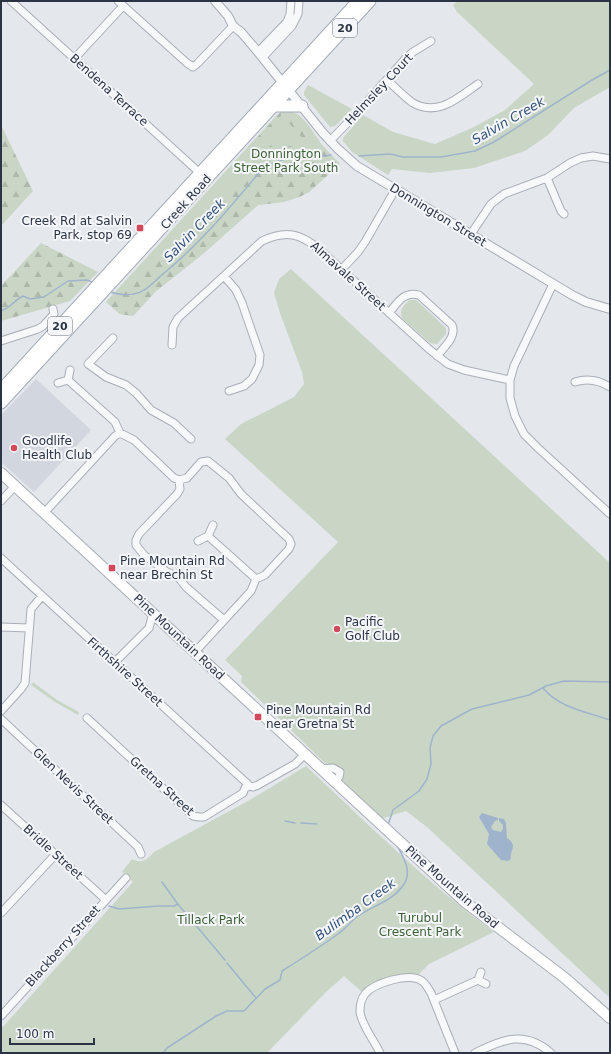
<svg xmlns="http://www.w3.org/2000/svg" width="611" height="1054" viewBox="0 0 611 1054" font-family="'DejaVu Sans',sans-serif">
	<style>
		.built { fill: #d2d6de }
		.green { fill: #c9d6c5 }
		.forest { fill: url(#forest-firs) }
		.water { fill: #9fb4cc }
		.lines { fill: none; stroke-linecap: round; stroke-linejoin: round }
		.stream { stroke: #9fb4cc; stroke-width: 1.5 }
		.minor-casing { stroke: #a9aeb7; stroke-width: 9 }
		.tertiary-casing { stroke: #a9aeb7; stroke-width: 10 }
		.secondary-casing { stroke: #a9aeb7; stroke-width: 12 }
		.primary-casing { stroke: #a3abb8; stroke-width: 13 }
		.minor { stroke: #f7f8fa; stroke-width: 7 }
		.tertiary { stroke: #f7f8fa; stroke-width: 8 }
		.secondary { stroke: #fff; stroke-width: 10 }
		.primary { stroke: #fff; stroke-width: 11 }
		.poi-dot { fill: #d1495b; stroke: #f4f6f9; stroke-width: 1.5 }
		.labels { text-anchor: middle; stroke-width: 4; stroke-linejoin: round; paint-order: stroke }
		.shield { fill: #f4f6f9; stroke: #676e7b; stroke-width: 1 }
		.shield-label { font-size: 11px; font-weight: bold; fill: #2b3445 }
		.street-label { font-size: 12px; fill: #2b3445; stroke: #f4f6f9 }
		.park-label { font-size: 12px; fill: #3f6138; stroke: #f4f6f9 }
		.poi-label { font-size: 12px; fill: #2b3445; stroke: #f4f6f9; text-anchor: start }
		.water-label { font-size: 13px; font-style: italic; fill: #34527a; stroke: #f4f6f9 }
	</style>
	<defs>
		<pattern id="forest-firs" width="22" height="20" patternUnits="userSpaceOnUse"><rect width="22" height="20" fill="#c9d6c5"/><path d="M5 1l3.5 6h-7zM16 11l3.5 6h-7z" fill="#adb8ab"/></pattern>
	</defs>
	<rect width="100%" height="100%" fill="#e4e7ec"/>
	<path class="built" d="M36,379L91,430L34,492L1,462V415Z"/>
	<path class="green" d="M458,1H610V87L574,108L548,135L525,151L474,168L430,173L392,169L388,175L352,152L343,141V138L363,115L393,132L435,144L474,127L505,110L534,84L457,12L453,5Z
		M308,85L352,109L335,126L330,127L304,95V92Z
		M289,110C305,115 313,133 323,146C328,152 334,158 340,164L309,192L299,197L283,202L258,205L204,253L155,292L133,316L120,314L106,302L277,115L281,112Z
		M291,269L610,563V998L427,827L406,811L381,819C372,811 347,791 343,781C342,777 345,773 342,769C339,765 332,766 327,765L241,682L242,676L225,660L338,542L225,439L241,424L294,397L304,384L302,372L280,313L274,293L279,279Z
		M409,300H416L446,328V334L437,344L430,343L402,318C399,309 404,306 409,300Z
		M33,682L57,700L79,712L78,715L55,702L31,685Z
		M306,766C367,823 427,883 494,932L429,964L417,976C402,972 373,980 362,992L344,976L326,992L267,1053H1V1029L133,882L122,872L132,859C142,864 147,860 154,852L248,801Z"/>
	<path class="forest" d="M281,112C281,131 263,139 248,147Z
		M296,113L308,125L320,142H306L289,123Z
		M1,125L33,191L1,226Z
		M278,142C294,149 305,149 323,146L340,164L309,192L299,197L283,202L258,205L204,253L155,292L133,316L120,314L106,302L131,275L147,270L171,246L192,231L262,150Z
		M41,243L98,272L70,301L1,321V286Z"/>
	<path class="water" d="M482,813L498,818V820L495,821L491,827L493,830L501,832L503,829V825L499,821V818L504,819L506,823L507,838C519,846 509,850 511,859L508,861L501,860L487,844L489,834L479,817Z"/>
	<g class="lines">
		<path class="stream" d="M359,156L390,154L403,157H441L475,151L494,142L592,80L610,70
			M109,291C119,296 135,296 144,290C151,286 157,279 163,274C201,243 232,205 263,168C271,164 288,157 296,156C308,155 319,157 331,155
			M1,311C12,307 14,300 23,296L30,299L44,297L68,281L87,280L94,283
			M543,688C559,708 587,712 610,720
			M285,821L295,823
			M301,823L317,824
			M388,825L393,810L419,791L427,779L431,764L430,748L433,736L441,726L472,709L529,695L546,686L564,681L610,682
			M162,882L177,903L225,960
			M109,906L119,909L158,906H174L178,904
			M227,963L256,998
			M163,1053L167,1048L216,1016L227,1011H244L265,989L280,980L282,971C301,959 320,947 338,934C344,930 349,924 354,919C370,906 393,902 404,884C412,872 404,858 398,847"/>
		<g class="minor-casing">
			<path id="minor" d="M11,1L202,175
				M118,1L187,63L193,67L198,63L233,26
				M258,52L287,22L290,14L291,1
				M263,57L292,26L298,14L299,1
				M74,59L123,6
				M387,80C395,87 404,97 413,103C438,117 458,98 478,84
				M330,141L356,114L406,58L413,52L431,41
				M547,178L561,211L564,214
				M471,234L491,204L504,194L547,178L570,163L581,158L593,156L610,159
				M342,269L358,252L365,242L395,190
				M224,276L236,290L242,303L260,355L259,365L252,379L244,386L229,391
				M553,284L514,366L510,380V398L515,416L524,434L538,448L610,514
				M389,313C398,302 404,291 419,295L452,325C457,337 444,347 437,356
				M113,338L88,364L106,377L126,385L136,393L151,410L174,423L191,439
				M1,341L38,329L43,326L54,314L53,309
				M172,345L173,327L178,318L262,241C286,230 300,233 320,250L430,350L448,364L464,370L510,380
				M68,380L115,422L120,433
				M575,382C587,378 599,380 610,387
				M58,383L68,380L70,370
				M179,480L180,489L177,494L139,534L136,540V545L144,555L167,572L179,578L186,587L224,620
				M1,501L15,486
				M44,513L115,436L120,433L134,440L174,478L179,480L187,478L201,462L208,461L229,478L241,494L289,539L291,544L289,549L265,575L256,579L251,591L195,652
				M208,536L256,579
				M198,541L208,536L213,525
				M1,558L250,786
				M1,627L29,628
				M115,662L149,628L153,613
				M1,711L21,689L25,683L31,609L42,596
				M87,718L193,816L199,817H204L243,793L245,788L250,786L253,787L258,785L295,764L304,755
				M1,719L138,847L141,854
				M320,769L333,768L340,772L339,777L334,783
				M1,805L105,899
				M1,913L55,855
				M481,972L478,980L486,984
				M434,1000L478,980
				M1,1016L126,878
				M380,1053C374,1040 362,1026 360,1012C360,1006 361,999 365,994C374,983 409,972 422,981C426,984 428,988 431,993L455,1053
				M475,1053C503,1039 525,1030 551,1053"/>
		</g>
		<g class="tertiary-casing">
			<path id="tertiary" d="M215,1L228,16L233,26L241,32L258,52L323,133L338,149L357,166L572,295L586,302L610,309"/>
		</g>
		<g class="secondary-casing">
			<path id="secondary" d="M1,473L465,902L565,978L610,1018"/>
		</g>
		<g class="primary-casing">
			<path id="primary" d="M274,106H302
				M1,390L358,1
				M1,403L370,1"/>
		</g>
		<use href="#minor" class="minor"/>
		<use href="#tertiary" class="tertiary"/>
		<use href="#secondary" class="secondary"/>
		<use href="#primary" class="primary"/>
	</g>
	<g class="poi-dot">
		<rect x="136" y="224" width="8" height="8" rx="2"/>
		<circle cx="14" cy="448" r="4"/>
		<rect x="108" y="564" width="8" height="8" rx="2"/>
		<circle cx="337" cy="629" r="4"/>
		<rect x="254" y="713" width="8" height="8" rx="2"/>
	</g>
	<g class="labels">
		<g class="shield">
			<rect x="333" y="19" width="24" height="18" rx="3"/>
			<rect x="48" y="317" width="24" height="18" rx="3"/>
		</g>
		<g class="shield-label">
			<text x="345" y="32">20</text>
			<text x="60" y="330">20</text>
		</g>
		<g class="street-label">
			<text transform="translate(379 89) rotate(-47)" y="4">Helmsley Court</text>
			<text transform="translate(109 90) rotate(42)" y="4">Bendena Terrace</text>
			<text transform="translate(186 202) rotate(-48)" y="4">Creek Road</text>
			<text transform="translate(438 215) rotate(31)" y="4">Donnington Street</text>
			<text transform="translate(348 276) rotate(42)" y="4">Almavale Street</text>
			<text transform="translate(179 637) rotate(43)" y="4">Pine Mountain Road</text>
			<text transform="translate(125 672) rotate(42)" y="4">Firthshire Street</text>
			<text transform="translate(73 786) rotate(43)" y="4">Glen Nevis Street</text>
			<text transform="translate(162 786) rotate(42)" y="4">Gretna Street</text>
			<text transform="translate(53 852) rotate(42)" y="4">Bridle Street</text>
			<text transform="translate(452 887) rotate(41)" y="4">Pine Mountain Road</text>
			<text transform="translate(63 946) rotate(-48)" y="4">Blackberry Street</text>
		</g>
		<g class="park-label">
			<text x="286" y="158">Donnington<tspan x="286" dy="14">Street Park South</tspan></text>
			<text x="420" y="922">Turubul<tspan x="420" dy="14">Crescent Park</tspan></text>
			<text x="211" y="924">Tillack Park</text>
		</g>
		<g class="poi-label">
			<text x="132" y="225" text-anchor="end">Creek Rd at Salvin<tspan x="132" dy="14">Park, stop 69</tspan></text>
			<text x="22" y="445">Goodlife<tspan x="22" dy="14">Health Club</tspan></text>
			<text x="120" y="565">Pine Mountain Rd<tspan x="120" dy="14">near Brechin St</tspan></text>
			<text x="345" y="626">Pacific<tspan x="345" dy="14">Golf Club</tspan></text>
			<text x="266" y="714">Pine Mountain Rd<tspan x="266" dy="14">near Gretna St</tspan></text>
		</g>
		<g class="water-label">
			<text transform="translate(508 120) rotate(-30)" y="5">Salvin Creek</text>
			<text transform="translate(194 230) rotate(-46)" y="5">Salvin Creek</text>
			<text transform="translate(355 909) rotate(-36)" y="5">Bulimba Creek</text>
		</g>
	</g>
	<rect width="611" height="1054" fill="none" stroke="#2b3445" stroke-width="4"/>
	<path d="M10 1038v6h84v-6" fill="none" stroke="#2b3445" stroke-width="2"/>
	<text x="16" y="1038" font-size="12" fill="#2b3445" stroke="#f4f6f9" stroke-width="3" paint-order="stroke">100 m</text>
</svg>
